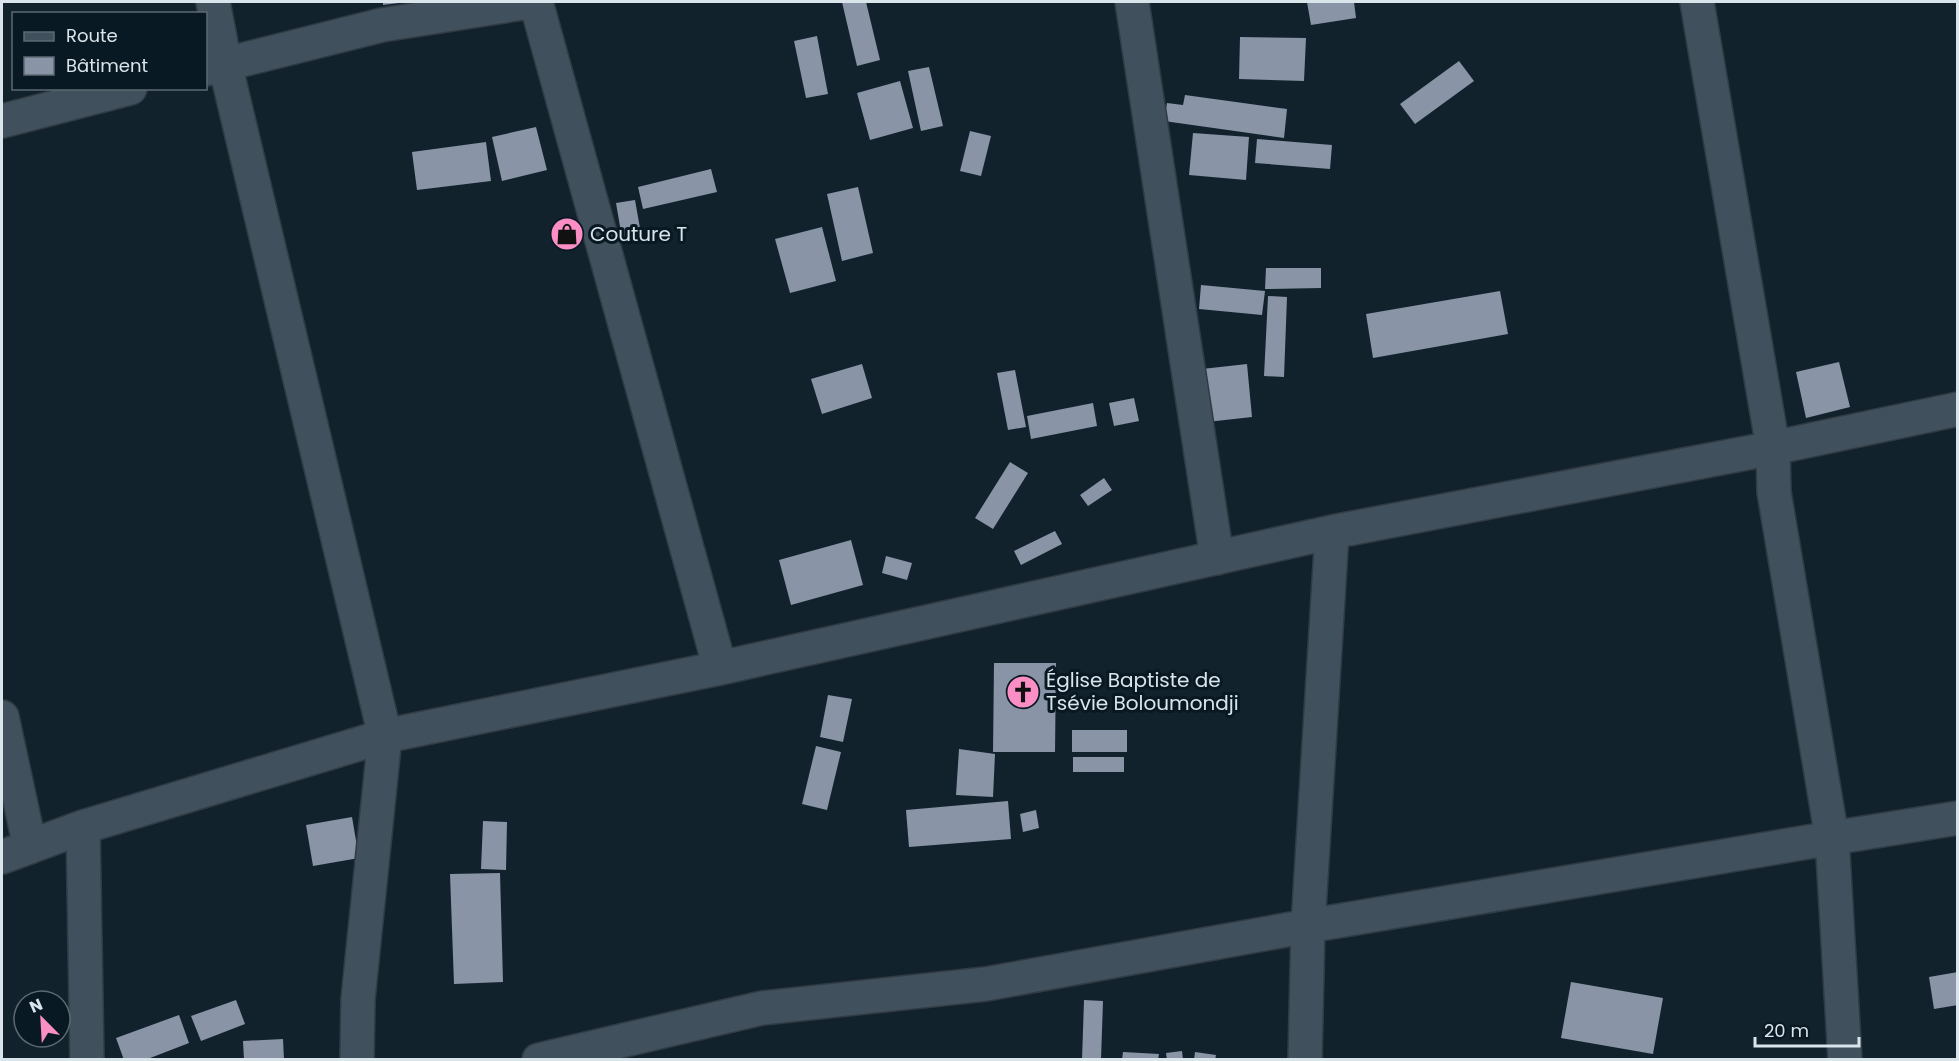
<svg xmlns="http://www.w3.org/2000/svg" width="1959" height="1061" viewBox="0 0 1959 1061" font-family="Poppins,sans-serif">
	<style>
		.building { fill: #8994a6 }
		.lines { fill: none; stroke-linecap: round; stroke-linejoin: round }
		.minor-casing { stroke: #313b44; stroke-width: 36 }
		.minor { stroke: #40515d; stroke-width: 33 }
		.labels { text-anchor: middle; stroke-width: 6; stroke-linejoin: round; paint-order: stroke }
		.poi-label { font-size: 20px; fill: #dae4eb; stroke: #091923; text-anchor: start }
	</style>
	<rect width="100%" height="100%" fill="#12222d"/>
	<path class="building" d="M383,2H399V3L383,5Z
		M842,2H866L880,60L857,66Z
		M1307,2H1354L1356,18L1311,25Z
		M817,36L828,94L806,98L794,41Z
		M1240,37L1306,38L1304,81L1239,79Z
		M1459,61L1474,81L1415,124L1400,104Z
		M929,67L943,126L921,131L908,71Z
		M900,81L913,128L870,140L857,93Z
		M1185,95L1287,109L1284,138L1164,121L1167,103L1183,105Z
		M536,127L547,170L502,181L492,137Z
		M970,131L991,136L981,176L960,171Z
		M1193,133L1249,137L1246,180L1189,175Z
		M1257,139L1332,145L1330,169L1255,163Z
		M486,142L491,181L417,190L412,152Z
		M711,169L717,192L643,209L638,187Z
		M858,187L873,253L842,261L827,194Z
		M635,200L641,234L622,238L616,203Z
		M822,227L836,281L790,293L775,239Z
		M1266,268H1321V288L1265,289Z
		M1201,285L1265,291L1262,315L1199,309Z
		M1500,291L1508,334L1373,358L1366,314Z
		M1268,296L1287,297L1284,377L1264,376Z
		M1839,362L1850,407L1806,418L1796,372Z
		M862,364L872,398L822,414L811,379Z
		M1247,364L1252,417L1207,422L1202,369Z
		M1015,370L1026,427L1008,430L997,373Z
		M1134,398L1139,421L1114,426L1109,403Z
		M1093,403L1097,426L1031,439L1027,416Z
		M1010,462L1028,473L993,529L975,518Z
		M1104,478L1112,490L1088,506L1080,495Z
		M1055,531L1062,544L1021,565L1014,551Z
		M851,540L863,585L791,605L779,560Z
		M886,556L912,563L907,580L882,573Z
		M994,663H1056L1055,752H993Z
		M828,695L852,699L843,742L820,737Z
		M1072,730H1127V752H1072Z
		M816,746L841,752L827,810L802,804Z
		M959,749L995,754L993,797L956,795Z
		M1073,757H1124V772H1073Z
		M1008,801L1011,839L909,847L906,810Z
		M1036,810L1039,828L1023,832L1020,814Z
		M352,817L359,858L313,866L306,825Z
		M483,821L507,822L506,870L481,869Z
		M500,873L503,982L454,984L450,874Z
		M1958,972V1005L1934,1009L1929,977Z
		M1571,982L1663,998L1653,1054L1561,1038Z
		M236,1000L245,1024L201,1041L191,1016Z
		M1084,1000L1103,1001L1101,1060H1082Z
		M179,1015L189,1043L145,1060H124L116,1038Z
		M283,1039L284,1060H244L243,1041Z
		M1182,1051L1183,1060H1167L1166,1053Z
		M1123,1052L1159,1054L1158,1060H1122Z
		M1195,1052L1216,1055L1215,1060H1194Z"/>
	<g class="lines">
		<g class="minor-casing">
			<path id="minor" d="M213,2L225,64L385,736L358,999L357,1060
				M536,2L720,668
				M1132,2L1217,558
				M1697,2L1773,448L1774,492L1832,838L1958,818
				M206,69L382,25L529,2
				M2,121L130,88
				M2,717L30,847
				M83,827L87,1060
				M2,857L83,827L385,736L720,668L1332,532L1773,448L1958,409
				M539,1060L762,1008L986,984L1308,926L1832,838L1845,1060
				M1305,1060L1308,926L1332,532"/>
		</g>
		<use href="#minor" class="minor"/>
	</g>
	<defs>
		<g id="shop-disc" transform="scale(1.725)"><circle r="9.5" fill="#fb8fc5" stroke="#091923"/><path d="M-5-2.5h2.3a2.7 3.5 0 0 1 5.4 0H5L5.5 6h-11ZM-1.5-2.5h3a1.5 2.3 0 0 0-3 0Z" fill="#111"/></g>
		<g id="church-disc" transform="scale(1.725)"><circle r="9.5" fill="#fb8fc5" stroke="#091923"/><path d="M-1.2-6h2.4v3.5h3.3v2.4h-3.3V6h-2.4V-.1h-3.3v-2.4h3.3Z" fill="#111"/></g>
	</defs>
	<g fill-rule="evenodd">
		<use href="#shop-disc" x="567" y="234"/>
		<use href="#church-disc" x="1023" y="692"/>
	</g>
	<g class="labels">
		<g class="poi-label">
			<text x="590" y="241">Couture T</text>
			<text x="1046" y="687">Église Baptiste de<tspan x="1046" dy="23">Tsévie Boloumondji</tspan></text>
		</g>
	</g>
	<rect width="1959" height="1061" fill="none" stroke="#dae4eb" stroke-width="6"/>
	<rect x="12" y="12" width="195" height="78" fill="#091923" stroke="#5d6a73" stroke-width="1.5"/>
	<rect x="24" y="32" width="30" height="9" fill="#40515d" stroke="#5d6a73" stroke-width="1.5"/>
	<text x="66" y="42" font-size="18" fill="#dae4eb">Route</text>
	<rect x="24" y="57" width="30" height="18" fill="#8994a6" stroke="#5d6a73" stroke-width="1.5"/>
	<text x="66" y="72" font-size="18" fill="#dae4eb">Bâtiment</text>
	<g transform="translate(42 1019) rotate(336)"><circle r="28" fill="#091923" stroke="#5d6a73" stroke-width="1.5"/>
	<path d="M0-4.5L10 22L0 15L-10 22Z" fill="#fb8fc5"/>
	<text y="-9" font-size="16" font-weight="bold" text-anchor="middle" fill="#dae4eb">N</text>
	</g>
	<path d="M1755 1037v9h104v-9" fill="none" stroke="#dae4eb" stroke-width="3"/>
	<text x="1764" y="1037" font-size="18" fill="#dae4eb" stroke="#091923" stroke-width="4.5" paint-order="stroke">20 m</text>
</svg>
